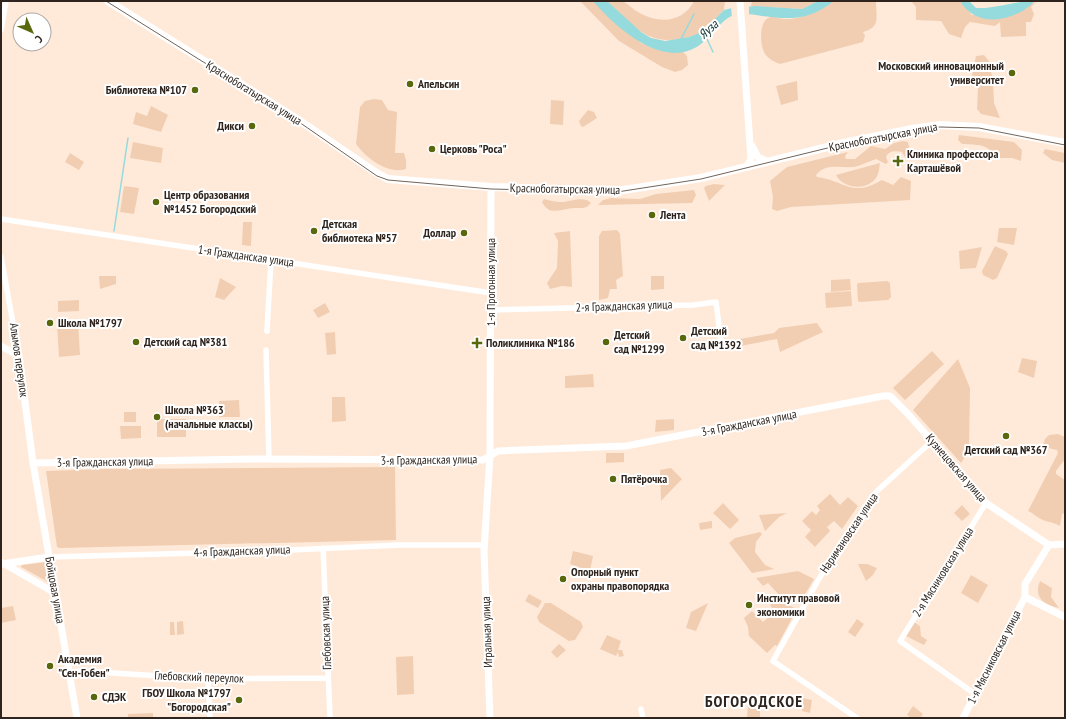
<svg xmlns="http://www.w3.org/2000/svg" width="1066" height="719" viewBox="0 0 1066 719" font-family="'PT Sans Narrow',sans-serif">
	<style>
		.green { fill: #f1ceb2 }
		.water { fill: #95dadc }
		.pier { fill: #ffeada }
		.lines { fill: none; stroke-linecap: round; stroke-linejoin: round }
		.stream { stroke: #95dadc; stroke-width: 1.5 }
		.minor { stroke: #fff; stroke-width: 5.5 }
		.tertiary { stroke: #fff; stroke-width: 7 }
		.secondary { stroke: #fff; stroke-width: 8 }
		.tram { stroke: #71645a; stroke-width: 1 }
		.poi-dot { fill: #59670d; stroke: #fff; stroke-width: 1.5 }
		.labels { text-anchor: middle; stroke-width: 4; stroke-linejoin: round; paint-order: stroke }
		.poi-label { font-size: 12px; font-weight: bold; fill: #2f251e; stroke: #fff; text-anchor: start }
		.street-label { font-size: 12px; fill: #2f251e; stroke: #fff }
		.water-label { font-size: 13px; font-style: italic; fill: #0b2f30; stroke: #fff }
		.district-label { font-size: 16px; font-weight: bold; letter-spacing: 1px; fill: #2f251e; stroke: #fff }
	</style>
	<rect width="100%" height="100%" fill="#ffeada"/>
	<path class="green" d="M580,1H593L641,43C655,50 668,53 683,52L687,56L688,65L682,70L675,72L662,67L619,41Z
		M607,1C611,1 618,0 622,1C628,3 632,9 638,12C658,24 683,23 694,1H725L724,10C716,17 711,26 702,32C695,36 686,38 679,39C645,45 630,22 607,1Z
		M752,1H818L802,9L751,6Z
		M834,1H876C876,18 881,27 863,32L865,36L863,42L780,64C774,62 769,59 765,54C760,46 758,21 770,17C775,16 782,20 788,19C802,19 823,9 834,1Z
		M911,1H960L972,15L1023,9L1037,1L1031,7L1034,14L1031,22H1026V36L1001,37L1000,22L995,26L970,22L965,27L961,38L949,34L941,21L916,20V7Z
		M984,55L989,61L993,81L994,103L1000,118L981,114L977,109L978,87L972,75L976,56Z
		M797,81L798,100L781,105L776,86Z
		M374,99L382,100L388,110L397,112L395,153H404L406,160V169C388,175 366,158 356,144L360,107L365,101Z
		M551,100L564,101L563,125L550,124Z
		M151,106L168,115L161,132L133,124L136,112L147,116Z
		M588,110L594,112L597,118L583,127L581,126L579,121Z
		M959,135L1014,142L1022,150L1021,161L1012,158H995C989,143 977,145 962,144L958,140Z
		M903,141L908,142L911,157L909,159H906L902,152C896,151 889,150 886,157L888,162L886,164L876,159C870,161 864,164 858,166C843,170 827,161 816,175L817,177C846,181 851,198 882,180L893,185L901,177L911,181L910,200L791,207L777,211L772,209L773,197L770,181L787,167L848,152L845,156L846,159H855L871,146L885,149L894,143Z
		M133,142L163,148L161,163L130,158Z
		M1045,149L1065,153V163L1052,160L1043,153Z
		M70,153L84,162L79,170L65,162Z
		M880,163C879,168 879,174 876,178C867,191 843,189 836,175Z
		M714,184L725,185L709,201L704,188L706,186Z
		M124,186L139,188L134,214L120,212Z
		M694,190L696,195L692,203L598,205L603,200L611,198L640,199L656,194Z
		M544,199C549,200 555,202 560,202C569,202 584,195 591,203L587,207C581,209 574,207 567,209C556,211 548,214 542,202Z
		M243,222H252L251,246L242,245Z
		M999,228H1017L1014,245L997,242Z
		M617,230L620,234L623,276L616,280L617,289H610L608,298L599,300V236L602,231Z
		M570,231L572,287L562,286L550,289L547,283L557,268L558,241L554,233Z
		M995,246L1006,251L1008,254L997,278L993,280L983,275L982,271Z
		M982,247L976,268L960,269L959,251Z
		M99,276H116V284L100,289Z
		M651,276H664V289L651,290Z
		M220,278L236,287L224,300L215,297Z
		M850,279L851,290L831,292V280Z
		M887,281L890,283L891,297L888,300L860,302L858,301L857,285L858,283Z
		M851,291L852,306L826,308L825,293Z
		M79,300V311L58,312V301Z
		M325,303L330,312L318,318L313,310Z
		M78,322L80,355L59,357L57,324Z
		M817,323L823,332L780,352L777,339L735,347L734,340L774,333L779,328Z
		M335,332L336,354L327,355L325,333Z
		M932,351L944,364L905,400L893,388Z
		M1022,358L1037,361L1034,378L1018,372Z
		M958,359L970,388L969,451L961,463L913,410Z
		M593,374L594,387L565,388V376Z
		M332,397H345L346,421L332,422Z
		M239,400L240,417H219V401Z
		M124,412H136V422H124Z
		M157,419H186V437H157Z
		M674,419V430L655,432L656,420Z
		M120,426H141V438L121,439Z
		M1058,434L1065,437V459L1056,471V474L1065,480V513L1062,514L1060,526C1054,522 1045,522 1039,518C1034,515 1033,513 1028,511L1058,453L1057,450L1048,448L1043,445L1045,439L1049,435Z
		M606,453H624V462L606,463Z
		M395,467L396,540L60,548L57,547L46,471L105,469Z
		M671,468L682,479L661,501L660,470Z
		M830,494L840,505L848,497L858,506L842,529L834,521L827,527L830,531L815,547L805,537L811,530L802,521L812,511L816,515L820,510L817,506Z
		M723,503L739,520L730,529L713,513Z
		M962,505L970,514L962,521L954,513Z
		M787,513L779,517L765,531L759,515Z
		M712,521V528L700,530L699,523Z
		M760,532L762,534L756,542L755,552L765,565L774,569L752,573L729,543L735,538Z
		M573,551L593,556L590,571L570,564Z
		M47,562L50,583L21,567L22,565Z
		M858,564H867L877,568L873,575L866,581Z
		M798,571L814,579L800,603L781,597L768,583L763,586L756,578Z
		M971,575L988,585L978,603L961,593Z
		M1040,581L1052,588L1051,597L1059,608C1045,605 1033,598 1040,581Z
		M529,594L542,601L538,608L525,601Z
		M777,600L797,609L777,646L775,645L767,653L749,636L748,627L744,618L752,611L763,622L775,612L770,605Z
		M545,603H551L581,622L583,627L575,640L569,641L539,622L537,617Z
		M708,603L696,631L686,628L691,612Z
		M13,606L16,620L1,623V608Z
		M857,619L864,624L855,637L848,632Z
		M183,621L184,634L177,635V622Z
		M170,622H174L175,635H170Z
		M914,622L920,626L921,636L927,640L924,645L906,636Z
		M607,635L621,641L618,650H622L624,656L619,657L618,652L616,656L600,649Z
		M559,644L566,650L557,658L551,652Z
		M413,656L414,694L397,695L396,657Z
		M803,698L812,700L810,713L802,711Z
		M748,705L760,707V718H747Z
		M913,706L923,714L920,718H911L907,715Z
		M153,713V718H128V714Z"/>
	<path class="water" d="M593,1H607L641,32L651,38L665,41L689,37L702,32L724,10L732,8L756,6L802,9L818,1H834C809,20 792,20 762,16C755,15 746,13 738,14C723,16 713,35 701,44C665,72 616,28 593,1Z
		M960,1H969L976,8C996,9 1014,1 1035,1C1015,22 976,29 960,1Z"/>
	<path class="pier" d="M749,4V16L732,18L731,6Z"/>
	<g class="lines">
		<path class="stream" d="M681,39L694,14
			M707,39L713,52
			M114,231L128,138"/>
		<path class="minor" d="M1,30L6,1
			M1,219L491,293
			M1,257L19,356
			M491,310L693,305L716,302L721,342
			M267,331L271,260
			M266,350L269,459
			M323,548L330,718
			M49,557L270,551L399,545H484
			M69,672L81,671L208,679L328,678
			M208,679L210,718
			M975,694L900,641L986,503
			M641,709L643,718
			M857,718L773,661L820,577L876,492L932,441"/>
		<path class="tertiary" d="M740,1L751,159L747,166
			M752,146L758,157L766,161
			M1,346L19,356L33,463L77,718
			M33,463L252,459L483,460L498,451L626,446L883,396H890L908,414L986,503L1049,545
			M1065,544L1049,545L1025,584V597L1065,617
			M3,563L55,593
			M2,564L49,557
			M490,718L484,551L490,455L491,187
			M963,718L1025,597"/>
		<path class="secondary" d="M108,1L300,121L378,174L388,179L491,187L617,191L701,178L848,142L912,129L940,125L979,127L1065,143"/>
		<path class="tram" d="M106,1L299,122L377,176L388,180L491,189L617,192L701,179L848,143L912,130L940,127L979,128L1065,145"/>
	</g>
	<g class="poi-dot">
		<circle cx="1012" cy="73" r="4"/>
		<circle cx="410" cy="84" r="4"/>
		<circle cx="195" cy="90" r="4"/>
		<circle cx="252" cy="126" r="4"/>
		<circle cx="432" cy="149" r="4"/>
		<path d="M896 155h4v4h4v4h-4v4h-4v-4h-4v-4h4z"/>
		<circle cx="156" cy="202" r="4"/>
		<circle cx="652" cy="215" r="4"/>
		<circle cx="314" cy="231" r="4"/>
		<circle cx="464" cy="233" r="4"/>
		<circle cx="50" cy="323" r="4"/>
		<circle cx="683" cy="338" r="4"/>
		<circle cx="136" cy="342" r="4"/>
		<circle cx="606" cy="342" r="4"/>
		<path d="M475 337h4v4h4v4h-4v4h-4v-4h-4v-4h4z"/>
		<circle cx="157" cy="417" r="4"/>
		<circle cx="1006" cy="436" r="4"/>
		<circle cx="613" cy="479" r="4"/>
		<circle cx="563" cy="579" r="4"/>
		<circle cx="749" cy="605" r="4"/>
		<circle cx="50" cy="666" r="4"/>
		<circle cx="94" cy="697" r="4"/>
		<circle cx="239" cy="700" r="4"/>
	</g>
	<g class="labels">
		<g class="poi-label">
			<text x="1004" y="70" text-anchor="end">Московский инновационный<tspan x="1004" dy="14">университет</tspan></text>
			<text x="418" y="88">Апельсин</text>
			<text x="187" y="94" text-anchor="end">Библиотека №107</text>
			<text x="244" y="130" text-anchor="end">Дикси</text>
			<text x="440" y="153">Церковь "Роса"</text>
			<text x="907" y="158">Клиника профессора<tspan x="907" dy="14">Карташёвой</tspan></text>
			<text x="164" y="199">Центр образования<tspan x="164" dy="14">№1452 Богородский</tspan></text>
			<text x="660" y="219">Лента</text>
			<text x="322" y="228">Детская<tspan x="322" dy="14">библиотека №57</tspan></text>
			<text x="456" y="237" text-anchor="end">Доллар</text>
			<text x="58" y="327">Школа №1797</text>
			<text x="691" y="335">Детский<tspan x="691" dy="14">сад №1392</tspan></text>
			<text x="614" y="339">Детский<tspan x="614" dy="14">сад №1299</tspan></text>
			<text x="144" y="346">Детский сад №381</text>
			<text x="486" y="347">Поликлиника №186</text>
			<text x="165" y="414">Школа №363<tspan x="165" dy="14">(начальные классы)</tspan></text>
			<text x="1006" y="454" text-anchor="middle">Детский сад №367</text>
			<text x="621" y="483">Пятёрочка</text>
			<text x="571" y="576">Опорный пункт<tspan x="571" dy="14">охраны правопорядка</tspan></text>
			<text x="757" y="602">Институт правовой<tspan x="757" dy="14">экономики</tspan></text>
			<text x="58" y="663">Академия<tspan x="58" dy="14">"Сен-Гобен"</tspan></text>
			<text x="231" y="697" text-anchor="end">ГБОУ Школа №1797<tspan x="231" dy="14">"Богородская"</tspan></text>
			<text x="102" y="701">СДЭК</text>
		</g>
		<g class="street-label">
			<text transform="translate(254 93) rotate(32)" y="4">Краснобогатырская улица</text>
			<text transform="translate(883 137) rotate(-11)" y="4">Краснобогатырская улица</text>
			<text transform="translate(565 189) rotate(1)" y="4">Краснобогатырская улица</text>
			<text transform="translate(246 256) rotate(8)" y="4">1-я Гражданская улица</text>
			<text transform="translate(491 282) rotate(-90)" y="4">1-я Прогонная улица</text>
			<text transform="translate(624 306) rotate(-2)" y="4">2-я Гражданская улица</text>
			<text transform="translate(19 360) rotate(82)" y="4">Алымов переулок</text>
			<text transform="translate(749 423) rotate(-11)" y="4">3-я Гражданская улица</text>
			<text transform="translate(429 460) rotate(-1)" y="4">3-я Гражданская улица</text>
			<text transform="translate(105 462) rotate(-1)" y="4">3-я Гражданская улица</text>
			<text transform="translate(956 468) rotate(49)" y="4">Кузнецовская улица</text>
			<text transform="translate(849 533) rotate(-56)" y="4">Наримановская улица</text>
			<text transform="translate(242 551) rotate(-2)" y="4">4-я Гражданская улица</text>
			<text transform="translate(943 572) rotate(-58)" y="4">2-я Мясниковская улица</text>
			<text transform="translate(55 590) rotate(80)" y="4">Бойцовая улица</text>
			<text transform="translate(487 632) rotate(-92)" y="4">Игральная улица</text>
			<text transform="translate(326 633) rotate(-92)" y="4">Глебовская улица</text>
			<text transform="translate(994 657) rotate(-63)" y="4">1-я Мясниковская улица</text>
			<text transform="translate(199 677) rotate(2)" y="4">Глебовский переулок</text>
		</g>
		<g class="water-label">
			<text transform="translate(708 29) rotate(-43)" y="5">Яуза</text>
		</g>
		<g class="district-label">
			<text x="754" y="707">БОГОРОДСКОЕ</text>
		</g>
	</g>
	<rect width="1066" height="719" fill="none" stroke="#2f251e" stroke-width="4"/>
	<g transform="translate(32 32) rotate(135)"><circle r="19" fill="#ffffff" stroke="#aca8a5"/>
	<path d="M0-3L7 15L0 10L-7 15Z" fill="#59670d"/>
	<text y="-6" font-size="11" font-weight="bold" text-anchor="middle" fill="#2f251e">С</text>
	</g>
</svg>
